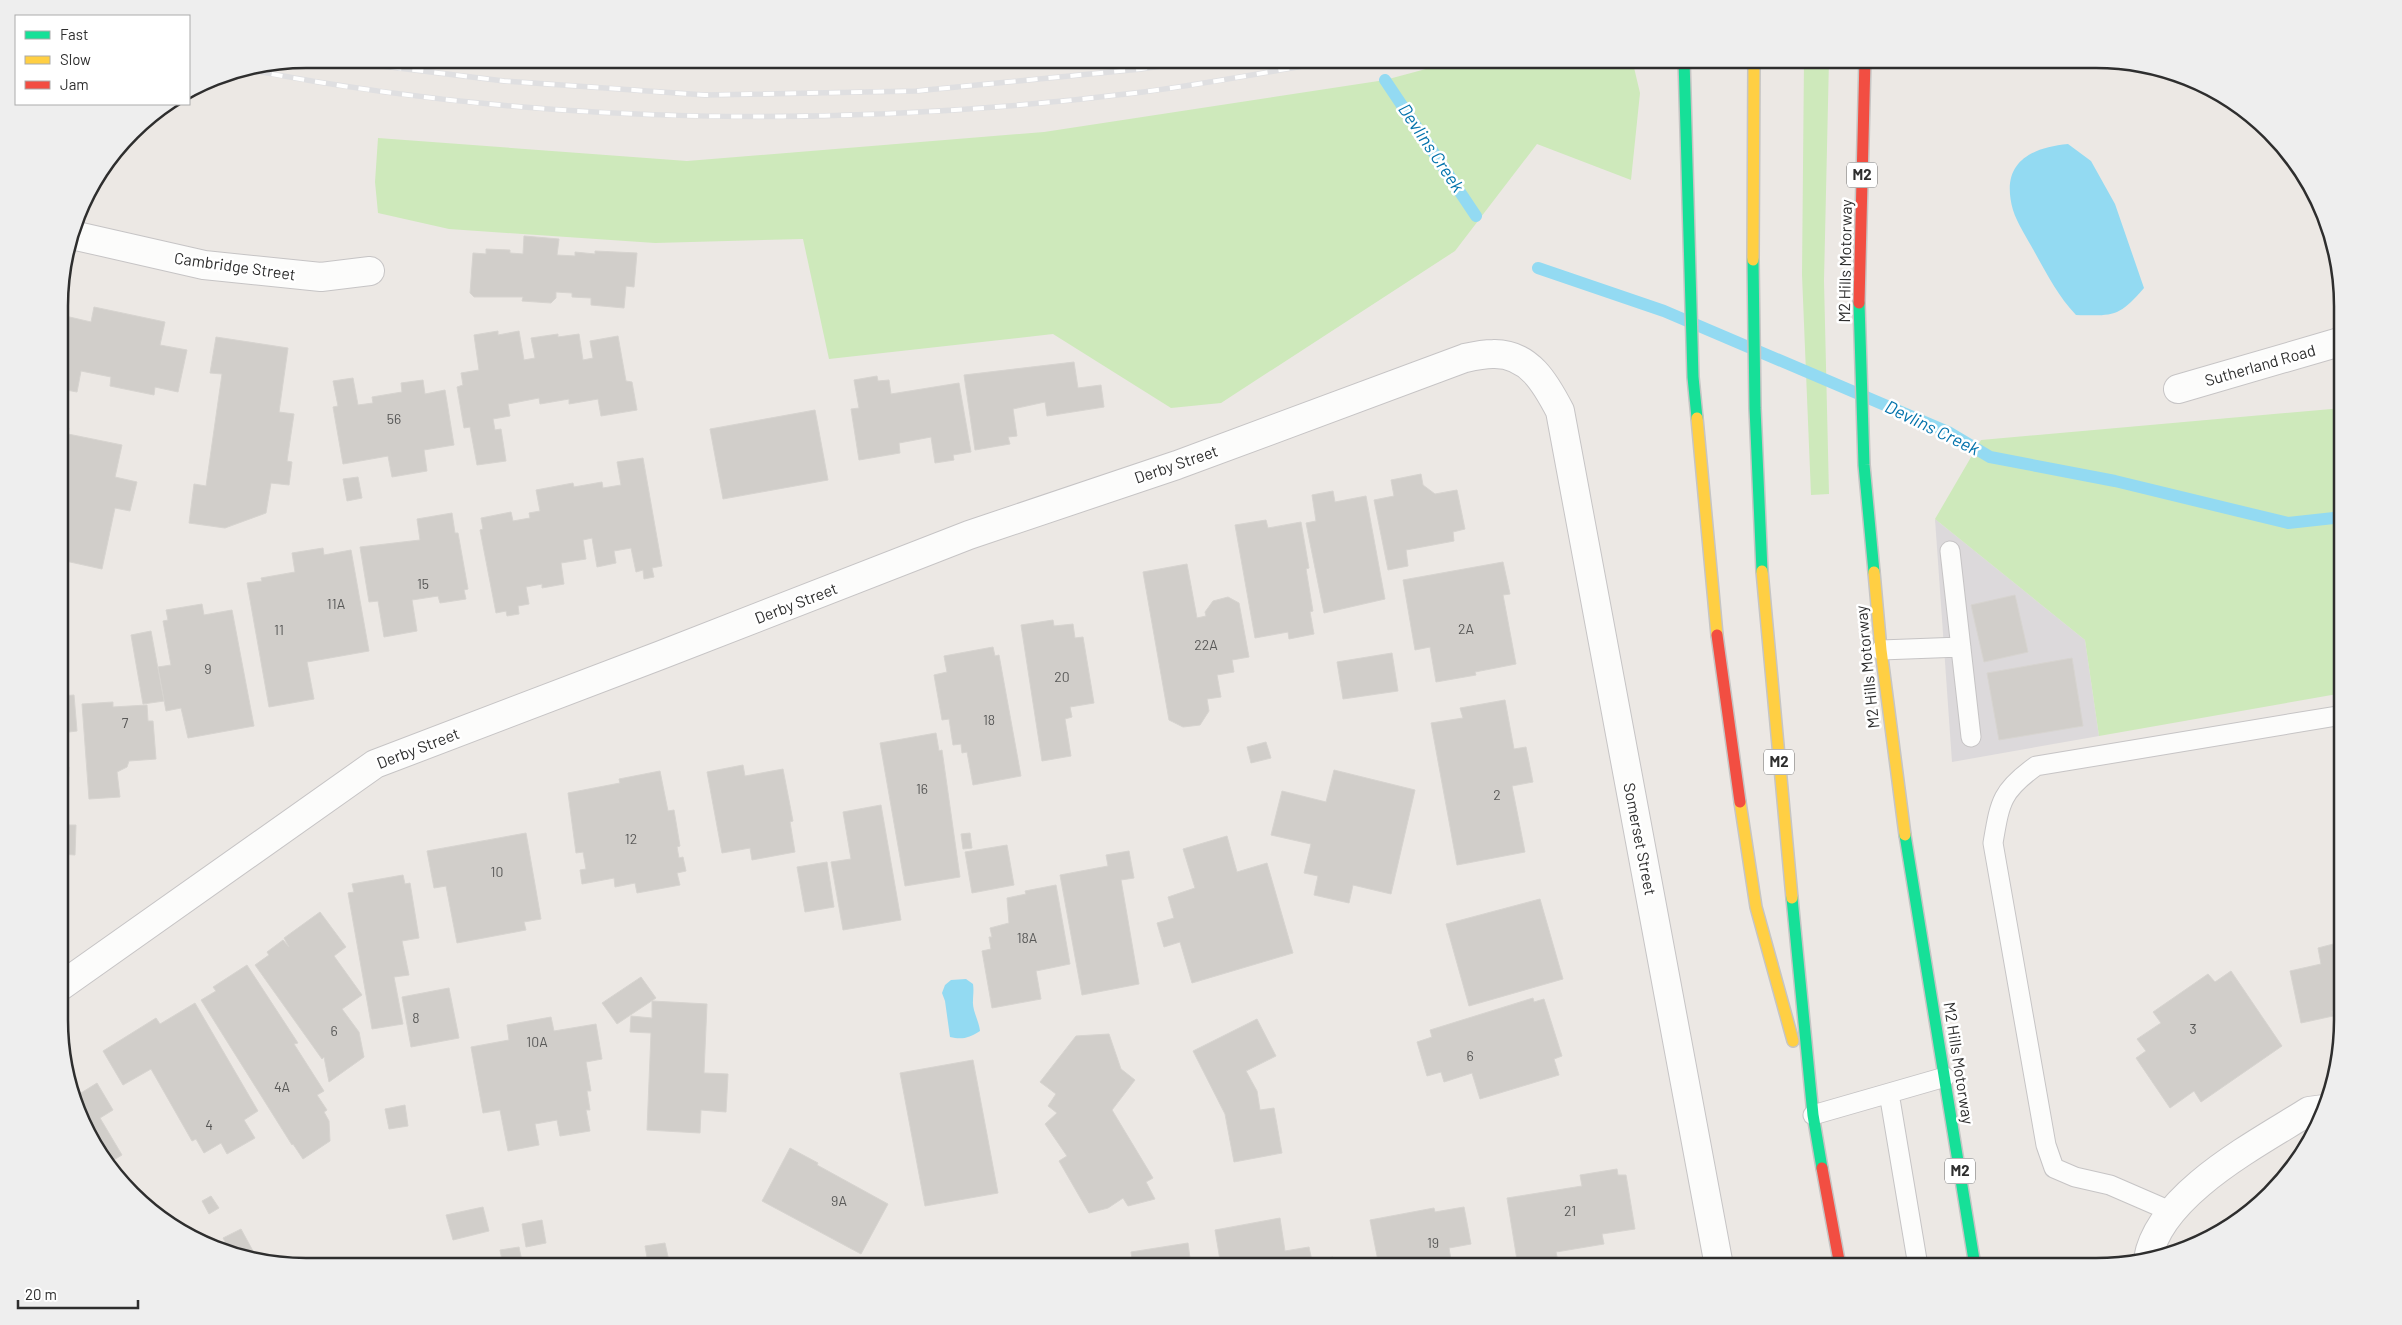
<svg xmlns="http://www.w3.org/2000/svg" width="2402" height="1325" viewBox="0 0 2402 1325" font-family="Barlow,sans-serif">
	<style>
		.industrial { fill: #dcd9db }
		.green { fill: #cee9bb }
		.water { fill: #93daf2 }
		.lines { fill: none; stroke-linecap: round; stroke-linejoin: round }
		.stream { stroke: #93daf2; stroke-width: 12 }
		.building { fill: #d1ceca; stroke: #d7d4d0 }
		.lane-casing { stroke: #c6c4c5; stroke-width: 21 }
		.street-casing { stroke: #c6c4c5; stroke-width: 30 }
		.fast-casing { stroke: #c6c5c4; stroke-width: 14 }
		.slow-casing { stroke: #c6c5c4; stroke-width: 14 }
		.jam-casing { stroke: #c6c5c4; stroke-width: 14 }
		.lane { stroke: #fcfcfb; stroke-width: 19 }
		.street { stroke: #fcfcfb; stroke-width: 28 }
		.fast { stroke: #16e098; stroke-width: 11 }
		.slow { stroke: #ffcf43; stroke-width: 11 }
		.jam { stroke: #f24e42; stroke-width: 11 }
		.rail-casing { stroke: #dfdfe1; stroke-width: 5.5 }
		.rail { stroke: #fff; stroke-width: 4; stroke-dasharray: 11; stroke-linecap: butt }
		.labels { text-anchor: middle; stroke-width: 5; stroke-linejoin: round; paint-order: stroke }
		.number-label { font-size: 14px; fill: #585857 }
		.shield { fill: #fff; stroke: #6d6d6d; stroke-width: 1 }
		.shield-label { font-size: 15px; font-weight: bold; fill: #2e2e2e }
		.street-label { font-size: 16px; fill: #2e2e2e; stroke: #fff }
		.water-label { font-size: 18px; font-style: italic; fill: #0373ac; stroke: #fff }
		.rim { fill: none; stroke: #2e2e2e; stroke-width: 2.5 }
	</style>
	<rect width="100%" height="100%" fill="#ece8e4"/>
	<path class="industrial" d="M1935,519L2085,640L2099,736L1952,762Z"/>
	<path class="green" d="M1463,59H1632L1640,93L1631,180L1537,144L1455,251L1221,403L1171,408L1053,334L829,359L803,239L655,243L449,229L378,213L375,182L378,138L687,161L1044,132L1385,80Z
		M1804,59H1829L1824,281L1829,494L1811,495L1802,275Z
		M2343,408V693L2099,736L2085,640L1935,519L1981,440Z"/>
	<path class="water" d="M2068,144L2091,161L2115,204L2144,288C2119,317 2114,316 2076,315C2058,296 2047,274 2034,251C2027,238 2017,223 2013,210C2000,164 2028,148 2068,144Z
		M966,979L973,984C974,991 973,995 973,1001C972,1010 979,1021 980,1031C969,1038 962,1040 950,1037L945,1001L942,993L945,985L951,980Z"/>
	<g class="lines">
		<path class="stream" d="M1385,80L1476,216
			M1538,268L1664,311L1948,432L1990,457L2115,481L2288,523L2343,517"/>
	</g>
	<path class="building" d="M524,236L559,239L557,255L575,256V252L595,254V251L637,253L634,287L626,286L624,308L591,305V298L572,297V293L556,292V298L551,303L522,301L523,297H474L470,293L473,253L486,254V249L510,250V253L523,254Z
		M94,307L165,322L160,345L187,350L178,392L155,387L154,395L110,386L111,377L81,371L77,392L61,389V315L91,322Z
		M498,331V335L519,331L524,360L535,358L531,338L558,334V337L579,334L583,360L593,358L590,341L618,336L626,381L632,382L637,410L601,416L598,399L569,404V399L540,404L539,398L508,404L510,416L493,419L495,430L501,429L506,461L477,465L470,427L464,428L457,387L463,385L461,373L479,370L474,335Z
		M216,337L288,348L279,412L294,414L287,461L292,462L289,485L271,483L266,513L225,528L189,523L194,484L206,486L222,374L210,373Z
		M1074,362L1078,388L1101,385L1104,407L1047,416L1045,402L1013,409L1017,436L1008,437L1010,444L975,450L964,375Z
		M877,376L878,381L889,380L891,394L959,383L971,452L953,455L954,460L935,463L931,437L899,443L900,453L859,460L851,409L859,408L854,380Z
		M353,378L358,405L373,403L372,397L402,392L401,383L423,380L425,394L445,390L454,445L424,450L427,471L392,477L388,456L343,464L333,407L338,406L333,381Z
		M815,410L828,480L723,499L710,429Z
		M61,426L69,428L68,434L122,445L115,477L137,482L130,511L115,508L102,569L61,560Z
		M643,458L662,566L652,568L654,577L644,579L643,570L636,572L631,548L614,551L616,563L597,567L592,538L583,540L586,559L561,563L564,584L542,588V584L526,587L529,604L518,606L519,614L507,616L506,611L496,613L480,530L483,529L481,518L511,512L513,521L530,518L529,513L540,511L536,490L573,483L574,487L602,482L603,488L621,485L617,462Z
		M1421,474L1423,485L1435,494L1457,490L1465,529L1453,532L1454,541L1406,550L1408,566L1388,570L1374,500L1394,496L1391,480Z
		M358,477L362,498L347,501L343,479Z
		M1333,491L1335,502L1366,496L1385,599L1324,613L1306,523L1316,521L1312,495Z
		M452,513L455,533H458L468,589L464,590L466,599L440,603L438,596L412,600L417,631L384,637L378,601L369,602L360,547L420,540L417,519Z
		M1266,520L1268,528L1301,522L1309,568L1306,569L1313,611L1310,612L1314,634L1289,639L1288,632L1255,638L1235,525Z
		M323,548L324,555L351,550L369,651L307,662L314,699L269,707L247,583L262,581L261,578L295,572L292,553Z
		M1503,562L1510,594L1503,595L1516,664L1475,672L1476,675L1436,682L1430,647L1415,650L1403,580Z
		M1187,564L1197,618L1206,616L1205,612L1213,601L1228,597L1239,603L1249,657L1232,660L1234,672L1217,675L1221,697L1207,699L1209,711L1200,725L1183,727L1169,720L1143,572Z
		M2015,595L2028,652L1984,662L1971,605Z
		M202,604L204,615L232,610L254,726L188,738L181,708L166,711L158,667L171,665L163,621L168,620L166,610Z
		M1053,620L1054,626L1073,624L1075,638L1083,637L1094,703L1070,707L1072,717L1065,719L1071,756L1042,761L1021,625Z
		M151,631L164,701L143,704L131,635Z
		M993,647L995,656L999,655L1021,776L973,785L967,752L962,753L961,744L953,745L949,719L942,720L934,675L947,672L944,656Z
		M1392,653L1398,691L1343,699L1337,662Z
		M2072,658L2083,726L1999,740L1987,673Z
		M74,695L77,731L61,733V696Z
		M1505,700L1514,749L1526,747L1533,782L1512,786L1525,852L1457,865L1431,723L1463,718L1460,708Z
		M113,702V707L147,705L148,721H153L156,759L129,761L127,767L117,772L120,797L89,799L82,704Z
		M936,733L939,751L942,750L960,877L905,886L880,743Z
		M1266,742L1271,758L1251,763L1247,747Z
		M743,765L745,776L783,769L793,821L790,822L795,852L752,860L750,848L722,853L707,772Z
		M61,766L69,767L66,825H76L75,855L61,854Z
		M1334,770L1415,790L1391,894L1353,885L1349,903L1314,895L1318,876L1304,873L1311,844L1271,835L1282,791L1326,802Z
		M660,771L668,811L674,810L680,846L677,847L679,858L683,857L686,871L677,873L680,885L637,893L635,883L615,887L614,878L582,884L580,870L586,869L583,852L576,853L568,793L620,783L619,779Z
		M881,805L901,920L843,930L831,862L851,859L843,812Z
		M526,833L541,919L524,922L526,930L457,943L446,886L434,888L427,851Z
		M970,833L972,848L963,849L961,834Z
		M1227,836L1237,872L1267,863L1293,953L1192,983L1180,942L1164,947L1157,923L1174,918L1168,897L1195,888L1183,849Z
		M1007,845L1014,885L972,893L965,852Z
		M1129,851L1134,878L1121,880L1139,984L1082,995L1060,875L1108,866L1106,855Z
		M827,862L834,907L805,912L797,867Z
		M403,875L405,884L410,883L419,938L402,941L409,975L394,977L403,1024L372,1029L348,893L354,892L352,884Z
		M1056,885L1070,964L1036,971L1041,999L992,1008L982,951L991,949L989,937H992L990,928L1009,923L1007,898L1026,894L1025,891Z
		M1540,899L1563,979L1469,1006L1446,924Z
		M320,912L346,947L334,956L362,995L342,1009L359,1032L364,1057L329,1082L324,1057L322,1059L255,965L269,955L267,952L283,940L289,947L284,938Z
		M2342,928L2343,1009L2332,1011L2333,1016L2301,1023L2290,971L2321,964L2318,948L2341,942Z
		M247,965L298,1043L294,1044L324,1091L317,1095L327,1110L324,1112L329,1121L330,1141L303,1159L293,1144L292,1145L201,1000L216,991L213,987Z
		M2231,971L2282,1046L2201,1102L2194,1091L2170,1108L2136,1058L2146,1051L2137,1039L2161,1023L2153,1012L2208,974L2215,982Z
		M641,977L656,998L617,1024L602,1003Z
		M449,988L459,1038L411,1047L402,997Z
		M1533,998L1534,1002L1544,999L1562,1056L1554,1059L1559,1075L1480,1099L1472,1073L1444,1082L1441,1072L1427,1076L1417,1042L1432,1037L1430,1030Z
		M652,1001L707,1004L704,1073L728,1074L726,1112L701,1110L700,1133L647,1130L651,1033L630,1032L631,1016L652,1018Z
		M195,1003L258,1111L244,1120L255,1138L227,1154L221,1143L204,1153L196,1139L192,1141L151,1069L123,1085L103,1051L156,1018L160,1024Z
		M551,1017L554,1031L596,1024L602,1059L586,1062L591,1091H587L590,1110H586L590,1131L560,1136L557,1120L535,1124L539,1145L508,1151L500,1110L483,1113L471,1047L509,1040L507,1025Z
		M1257,1019L1276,1056L1246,1071L1257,1091L1260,1110L1274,1108L1282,1153L1234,1162L1225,1114L1193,1051Z
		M1109,1034L1121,1069L1135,1080L1112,1110L1153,1178L1146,1182L1155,1199L1128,1206L1123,1198L1108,1208L1089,1213L1059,1161L1067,1156L1045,1124L1057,1113L1048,1106L1056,1094L1040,1082L1076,1036Z
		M973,1060L998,1193L925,1206L900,1073Z
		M97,1083L113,1110L100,1118L122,1155L107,1164L100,1157L77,1114L73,1098Z
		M405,1105L408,1126L389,1129L385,1109Z
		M790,1148L818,1163L817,1165L888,1204L861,1254L762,1201Z
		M1617,1169L1618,1175H1626L1635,1229L1602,1234L1604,1244L1556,1252L1559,1266H1518L1507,1198L1582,1186L1580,1175Z
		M211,1196L219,1208L209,1214L202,1201Z
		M483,1207L489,1231L453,1240L446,1215Z
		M1464,1207L1471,1244L1449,1248L1452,1266H1379L1370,1220L1434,1208L1435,1212Z
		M1280,1218L1285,1251L1309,1247L1312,1261L1333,1257L1335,1266H1221L1215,1230Z
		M542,1220L546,1243L526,1247L522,1224Z
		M241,1229L253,1251L241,1257L231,1253L223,1238Z
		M665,1243L670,1266H632L648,1263L645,1246Z
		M1188,1243L1191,1266H1133L1131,1252Z
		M519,1247L523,1266H503L500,1250Z
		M584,1260L585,1266H572V1262Z
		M1107,1261L1108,1266H1077Z"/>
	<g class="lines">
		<g class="lane-casing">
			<path id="lane" d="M1950,551L1971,737
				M1881,650L1961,647
				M1889,1093L1918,1266
				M1813,1115L1945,1077
				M2170,1211L2110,1185L2075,1177L2054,1168L2046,1145L1993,843C2000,802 2001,791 2036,766L2343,715"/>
		</g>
		<g class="street-casing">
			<path id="street" d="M72,235L204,265L321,277L370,271
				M2178,389L2343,341
				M61,986L375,764L661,655L969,535L1177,465L1465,358C1474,356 1484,354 1493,354C1529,353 1546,384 1560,411L1719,1266
				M2148,1259C2159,1194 2257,1144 2309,1111L2324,1109"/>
		</g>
		<g class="fast-casing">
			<path id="fast" d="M1684,59L1693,377L1697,418
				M1753,260L1755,408L1762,571
				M1859,303L1864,465L1874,572
				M1905,835L1975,1266
				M1792,898L1813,1115L1822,1168"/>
		</g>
		<g class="slow-casing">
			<path id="slow" d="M1753,260L1754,59
				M1697,418L1717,635
				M1762,571L1792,898
				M1874,572L1881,650L1905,835
				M1740,802L1756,907L1793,1041"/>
		</g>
		<g class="jam-casing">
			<path id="jam" d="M1859,303L1865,59
				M1717,635L1740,802
				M1822,1168L1840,1266"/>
		</g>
		<use href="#lane" class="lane"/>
		<use href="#street" class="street"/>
		<use href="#fast" class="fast"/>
		<use href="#slow" class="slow"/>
		<use href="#jam" class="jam"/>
		<g class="rail-casing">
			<path id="rail" d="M325,59L504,81L705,95L916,91L1141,69L1206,59
				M250,70C543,126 847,129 1143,92C1211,83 1278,70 1345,59"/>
		</g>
		<use href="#rail" class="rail"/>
	</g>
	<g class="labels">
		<g class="number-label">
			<text x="394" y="424">56</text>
			<text x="423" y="589">15</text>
			<text x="336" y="609">11A</text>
			<text x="1466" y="634">2A</text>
			<text x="279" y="635">11</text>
			<text x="1206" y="650">22A</text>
			<text x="208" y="674">9</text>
			<text x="1062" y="682">20</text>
			<text x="989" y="725">18</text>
			<text x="125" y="728">7</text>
			<text x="922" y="794">16</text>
			<text x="1497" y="800">2</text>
			<text x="631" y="844">12</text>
			<text x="497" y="877">10</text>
			<text x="1027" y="943">18A</text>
			<text x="416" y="1023">8</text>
			<text x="2193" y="1034">3</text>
			<text x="334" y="1036">6</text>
			<text x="537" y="1047">10A</text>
			<text x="1470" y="1061">6</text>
			<text x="282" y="1092">4A</text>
			<text x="209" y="1130">4</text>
			<text x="839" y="1206">9A</text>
			<text x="1570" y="1216">21</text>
			<text x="1433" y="1248">19</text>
		</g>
		<g class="shield">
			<rect x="1847" y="162.5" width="30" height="25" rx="4"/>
			<rect x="1764" y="749.5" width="30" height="25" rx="4"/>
			<rect x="1945" y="1158.5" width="30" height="25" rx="4"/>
		</g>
		<g class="shield-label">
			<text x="1862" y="180">M2</text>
			<text x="1779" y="767">M2</text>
			<text x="1960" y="1176">M2</text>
		</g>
		<g class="street-label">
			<text transform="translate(1845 261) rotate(-89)" y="6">M2 Hills Motorway</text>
			<text transform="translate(235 266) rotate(8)" y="6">Cambridge Street</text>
			<text transform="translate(2260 365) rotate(-16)" y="6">Sutherland Road</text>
			<text transform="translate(1176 464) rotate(-19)" y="6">Derby Street</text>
			<text transform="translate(796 603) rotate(-21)" y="6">Derby Street</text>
			<text transform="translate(1867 667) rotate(-96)" y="6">M2 Hills Motorway</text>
			<text transform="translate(418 748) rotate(-21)" y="6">Derby Street</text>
			<text transform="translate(1640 839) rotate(79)" y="6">Somerset Street</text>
			<text transform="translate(1959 1063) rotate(81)" y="6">M2 Hills Motorway</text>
		</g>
		<g class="water-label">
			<text transform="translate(1431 148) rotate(56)" y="6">Devlins Creek</text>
			<text transform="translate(1932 428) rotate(26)" y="6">Devlins Creek</text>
		</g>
	</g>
	<path d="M0 0H2402V1325H0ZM306 68H2096A238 238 0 0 1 2334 306V1020A238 238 0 0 1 2096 1258H306A238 238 0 0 1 68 1020V306A238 238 0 0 1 306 68Z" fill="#eee" fill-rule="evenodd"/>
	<path class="rim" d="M306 68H2096A238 238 0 0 1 2334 306V1020A238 238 0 0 1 2096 1258H306A238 238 0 0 1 68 1020V306A238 238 0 0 1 306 68Z"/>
	<rect x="15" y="15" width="175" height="90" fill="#ffffff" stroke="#ababab"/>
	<rect x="25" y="31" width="25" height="8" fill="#16e098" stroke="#ababab"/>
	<text x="60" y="40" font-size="15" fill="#2e2e2e">Fast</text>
	<rect x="25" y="56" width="25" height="8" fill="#ffcf43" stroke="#ababab"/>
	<text x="60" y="65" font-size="15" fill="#2e2e2e">Slow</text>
	<rect x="25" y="81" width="25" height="8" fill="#f24e42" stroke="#ababab"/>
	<text x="60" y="90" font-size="15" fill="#2e2e2e">Jam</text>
	<path d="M18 1300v8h120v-8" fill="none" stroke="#2e2e2e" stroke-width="2.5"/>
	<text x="25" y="1300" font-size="15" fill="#2e2e2e" stroke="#ffffff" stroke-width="4" paint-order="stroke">20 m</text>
</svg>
